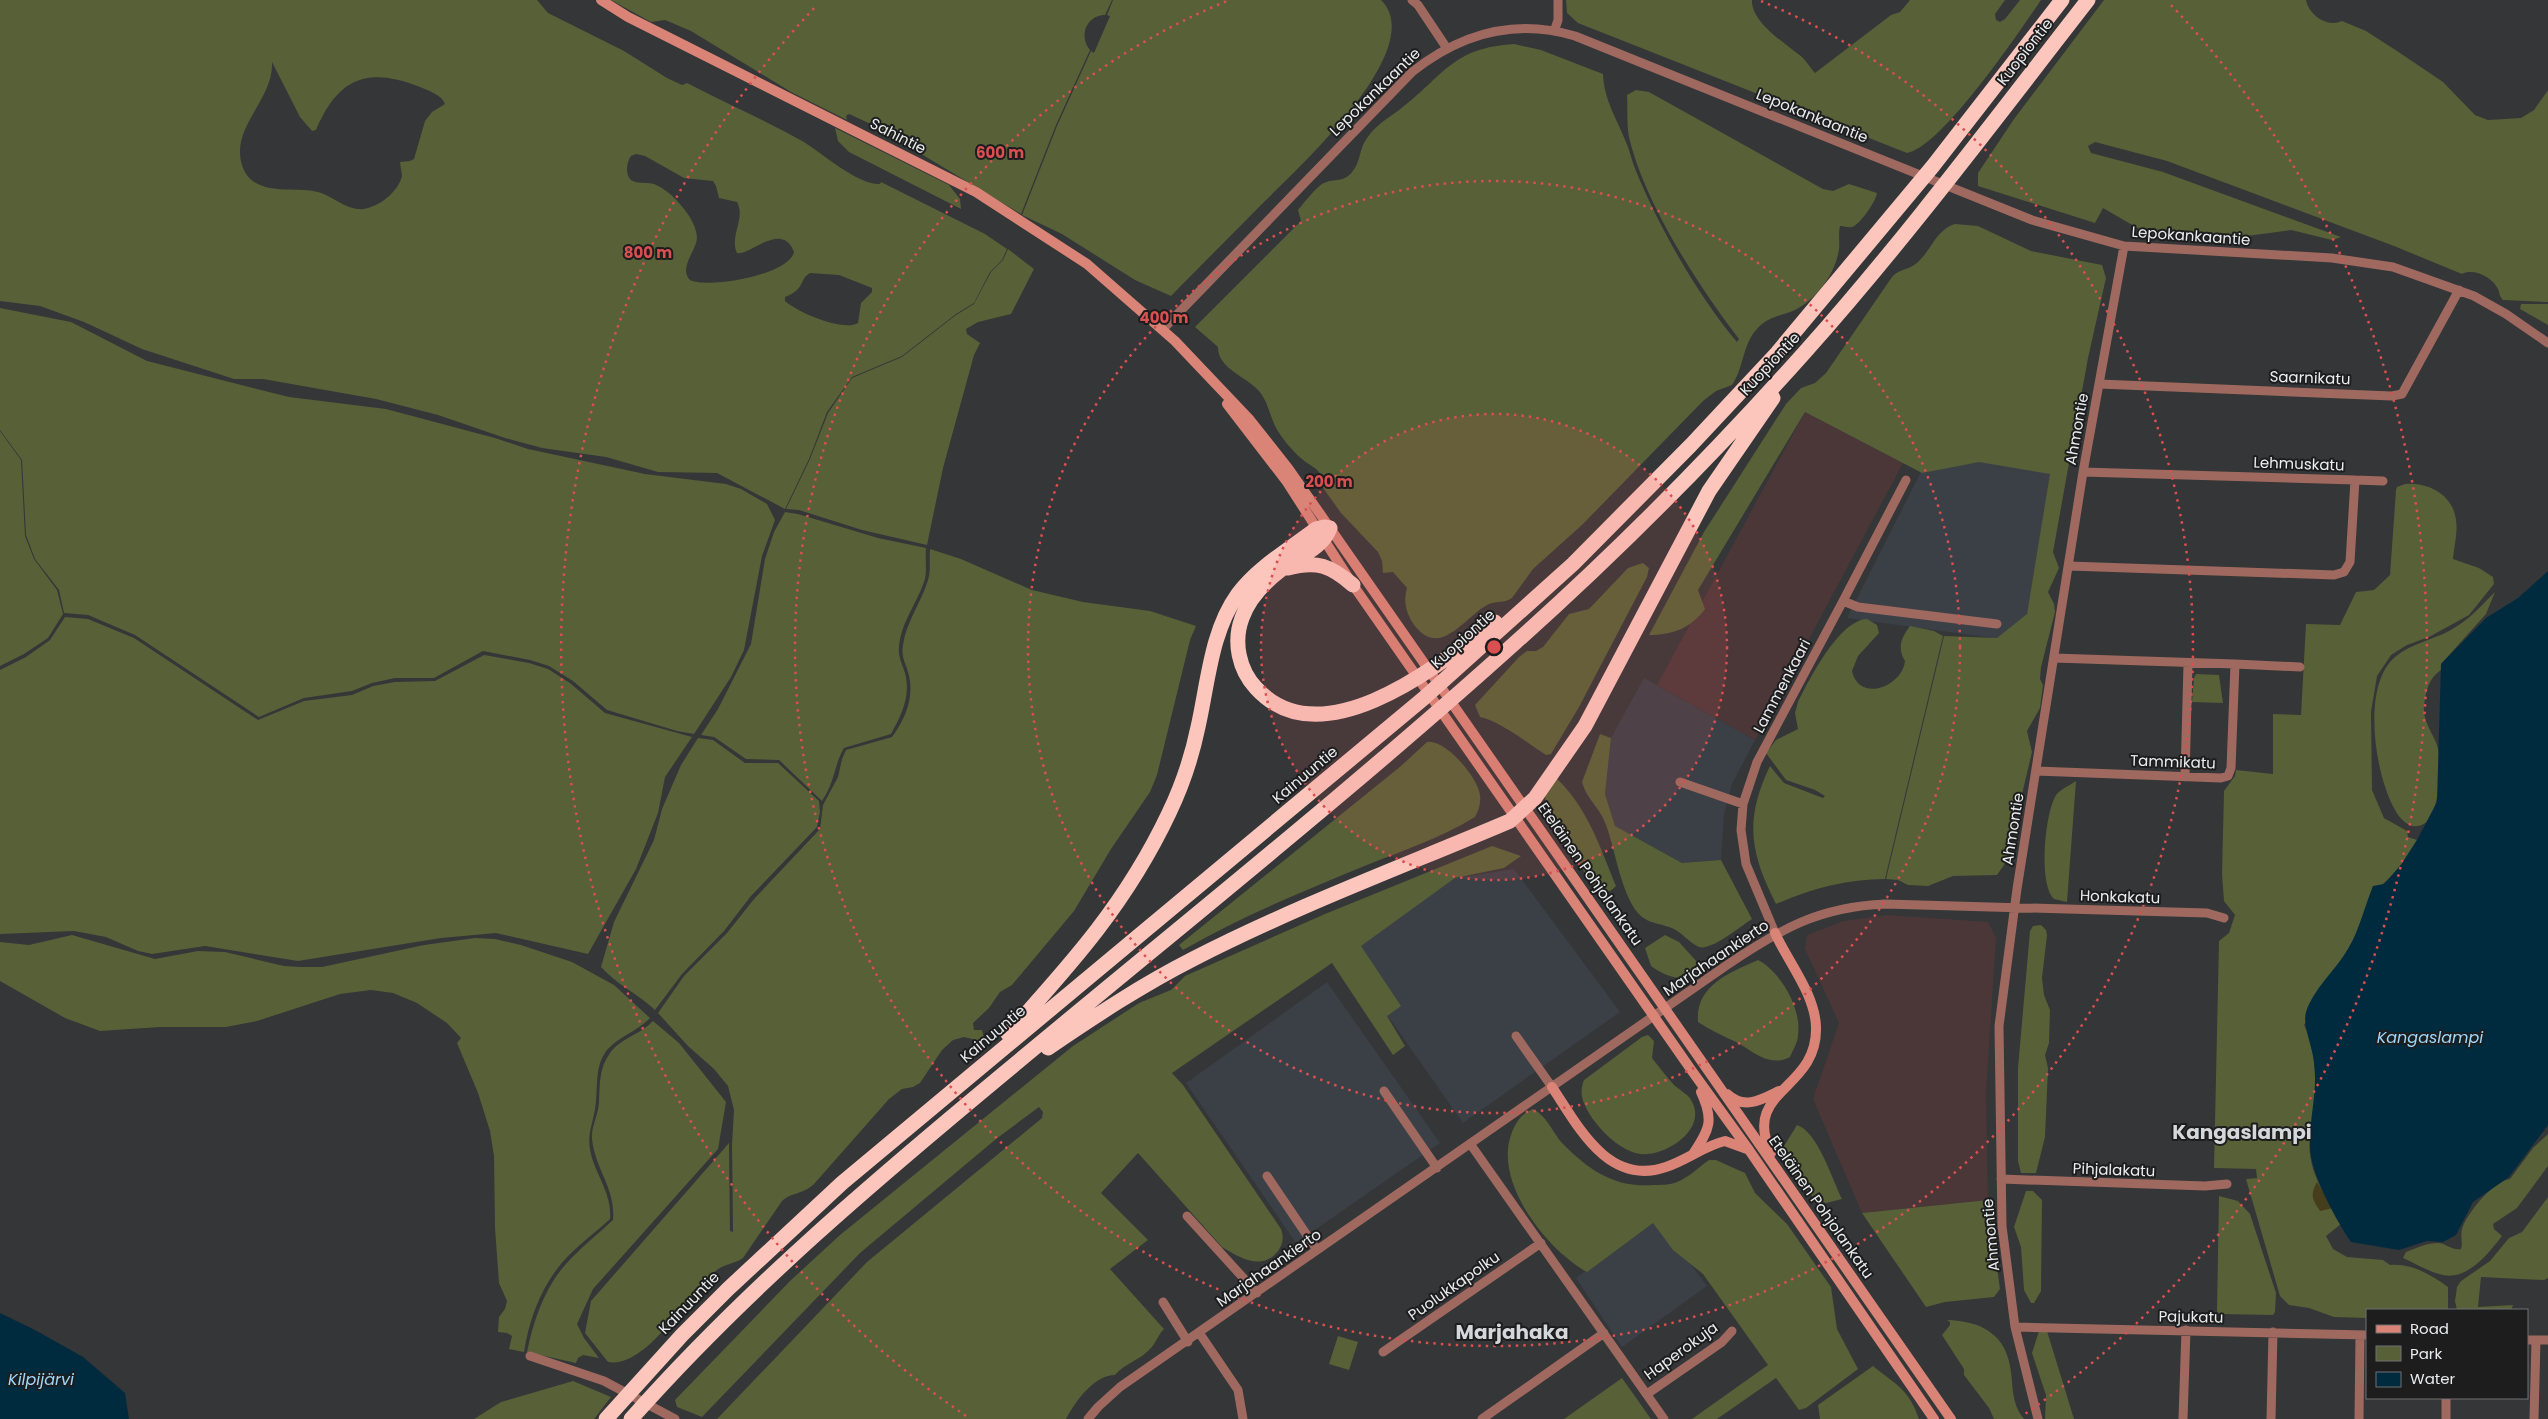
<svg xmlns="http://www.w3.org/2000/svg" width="2548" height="1419" viewBox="0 0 2548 1419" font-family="Poppins,sans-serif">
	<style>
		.built { fill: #3b4047 }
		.industrial { fill: #4c3738 }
		.green { fill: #576037; fill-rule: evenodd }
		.sand { fill: #463d1d }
		.water { fill: #002b3f }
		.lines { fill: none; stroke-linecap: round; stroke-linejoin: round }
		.street { stroke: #9f6960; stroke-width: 9 }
		.secondary { stroke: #d98477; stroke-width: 10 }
		.highway { stroke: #fcc6bd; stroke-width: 15 }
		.ring { fill: none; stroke: #da4f50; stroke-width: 2.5; stroke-dasharray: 2.5 5 }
		.labels { text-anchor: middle; stroke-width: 4; stroke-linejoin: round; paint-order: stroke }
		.street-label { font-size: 15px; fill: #ebecee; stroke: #1d1d1e }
		.water-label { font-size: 16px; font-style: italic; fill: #9dd7fa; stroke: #1d1d1e }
		.district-label { font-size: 20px; font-weight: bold; fill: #d5d8da; stroke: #1d1d1e }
		.centre { fill: #da4f50; stroke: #1d1d1e; stroke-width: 2.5 }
		.ring-label { font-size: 15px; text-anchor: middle; font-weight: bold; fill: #da4f50; stroke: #1d1d1e; stroke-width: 4; stroke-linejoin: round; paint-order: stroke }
	</style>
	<rect width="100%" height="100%" fill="#343638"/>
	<path class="built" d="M1931,452L2053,463L2022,642L1847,618Z
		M1644,678L1755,740L1732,784L1724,814L1721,860L1682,863L1615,826L1605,794L1611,738Z
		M1514,869L1620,1012L1463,1123L1345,955L1455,878Z
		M1327,982L1440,1143L1296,1243L1186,1083Z
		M1656,1218L1707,1286L1622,1347L1576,1278Z"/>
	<path class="industrial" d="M1805,412L1903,463L1755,740L1657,685Z
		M1887,915L1988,922L1996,938L1986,1093L1988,1200L1862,1213L1813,1099L1839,1023L1805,949L1807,935L1844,921Z"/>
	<path class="green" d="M0,0H537L548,13L624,51L667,78L682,85L687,83C726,103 766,121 804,142C823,154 858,185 880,184L881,182L985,234L1007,249L1002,260L990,272L974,303L956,314L902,356L852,377L827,412L809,459L785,509L717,473L658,472L606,457L542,448L505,438L438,415L376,399L263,379H234L142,349L84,322L40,306L0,301ZM272,62L300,117L312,131L316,130C338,78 367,66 420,87C429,91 442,95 445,104L432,112L425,121L414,159L410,161L400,162L402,176C398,192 379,207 363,209C347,211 333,196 318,192C299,187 276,193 258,184C251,181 246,175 243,168C228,128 274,101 272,62ZM636,154L645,156L684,178L713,181L716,186L719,198L737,202C746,218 729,237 737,253C750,256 782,220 794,252C789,275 709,289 690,280C678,267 697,251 697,237C696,224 687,212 679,203C672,195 664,188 654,184C643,181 628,187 627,170C627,165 628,160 631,156ZM810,273L839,275L872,288V292L861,303L858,323C843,332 797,312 785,301V297C806,289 799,279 810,273Z
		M611,0H1112L1105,15C1087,15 1078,36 1090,50L1056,125L1021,214L873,125L849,114L846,116L847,120L791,92L691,31L665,20L651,22Z
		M1113,0H1381C1431,49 1292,174 1259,207C1230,237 1200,266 1171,296L1135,280L1062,234L1022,215L1057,126L1091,51L1094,53L1110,16L1107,15Z
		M1566,0H1752C1751,23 1788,45 1803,58C1807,62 1811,69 1815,73L1891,15L1900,12L1910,0H2005L1995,14L1996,20L2000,22L2005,19L2020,0H2041C2020,31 1941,148 1907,153L1578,23L1567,13Z
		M2104,0H2306C2309,15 2327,28 2342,21L2366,31L2397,51L2443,82L2475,115L2488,120L2521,118L2534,110L2548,90V302L2503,300C2499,296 2500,294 2498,289C2492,277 2474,268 2462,274L2394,246L2167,161L2095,142L2088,146L2091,153L2163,172L2341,237L2332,240L2291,230L2232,238L2146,233L2103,208L2095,223L1978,186V173L2014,119Z
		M1514,44L1541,50L1603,74C1604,100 1617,119 1626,142C1630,151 1632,162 1636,171C1659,227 1698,296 1737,342L1739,339C1699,287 1646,205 1630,141C1626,127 1628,110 1627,95L1636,90L1649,92L1823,189L1833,191L1849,184L1877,193C1876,201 1860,225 1852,227C1847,228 1845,226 1840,226C1838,234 1840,242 1839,249C1836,273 1816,300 1795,310C1781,316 1767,317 1757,329C1742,345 1744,368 1732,385L1716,391L1703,401L1583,524L1533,569L1512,598C1504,604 1496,600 1487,605C1464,618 1440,659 1414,625C1406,613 1403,602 1407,588L1393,572L1383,573L1382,561L1378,552L1341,513L1321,485C1325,470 1311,467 1302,459C1293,452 1280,436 1275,426C1269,413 1268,402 1259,391C1247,377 1217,368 1218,347L1195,327L1301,221L1298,210C1303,204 1318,185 1324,183C1335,178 1343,183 1352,172C1361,162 1359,148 1367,138C1377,123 1391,117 1404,106C1446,73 1453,48 1514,44Z
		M835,128L949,185L960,199L961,209L849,152L838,141Z
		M1955,224L1978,226L2031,251L2102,265L2106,278L2088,358L2053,552L2059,568L2048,592L2054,604L2055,612L2041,667L2040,679L2043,685L2040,708L2027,731L2032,752L2006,862L1997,875L1953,876L1928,886L1908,885L1898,880L1886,879L1944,636L1997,638L2027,614L2050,474L1979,462L1922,473L1805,412L1698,590L1705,609C1691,628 1673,635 1649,635L1704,532L1786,404L1801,388L1815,383L1826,373L1892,277C1900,268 1910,270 1918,262C1932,249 1936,230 1955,224Z
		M1008,249L1034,269L1011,314L978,322L966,329L967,334L980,343L974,355L943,468L927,545L862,530L799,510L786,509L810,459L828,413L852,378L902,357L956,315L974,304L991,272L1003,260Z
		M2521,304H2548V325L2520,309Z
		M0,308L71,322L147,361L289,397L386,409L495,438L528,449L645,474L726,484L741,489L767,504L775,520L762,556L744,650L731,677L694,734L677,731L607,710L573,681L549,666L530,660L483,651L434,678H395L372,683L352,691L304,698L259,717L135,635L88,615L64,613L59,590L35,559L26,535L22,460L0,430Z
		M0,431L21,460L25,536L34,559L57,590L63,614L48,638L24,654L0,666Z
		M2405,484C2429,482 2453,495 2456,520C2458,532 2454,547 2453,559L2479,568L2493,577L2494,584L2469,615L2429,637L2407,645L2391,655L2377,676L2371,712L2372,790L2384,818L2407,831L2408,837L2417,840C2408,855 2398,871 2385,882C2381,887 2376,885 2372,890L2355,937L2304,1025C2317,1051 2316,1083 2314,1112C2313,1126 2308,1140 2310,1154C2313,1180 2329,1201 2341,1224L2326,1236L2333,1249L2347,1257L2383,1260L2390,1265C2411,1263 2430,1274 2448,1287V1309L2367,1310V1318L2334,1317L2309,1308L2289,1305L2280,1296L2246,1179L2257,1178L2256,1169L2214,1168L2219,941L2229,933L2235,915L2224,901L2222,874L2224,791L2235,776L2236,770L2273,774V714L2301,715L2306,624L2340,625L2356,592L2374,590L2390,575L2396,490L2397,487Z
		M785,512L798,514L878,538L926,548C925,558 927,569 925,579C918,602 901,622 899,647C898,657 902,663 905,673C911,696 902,714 891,734L844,748C834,765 835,782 822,801L779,760L746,759L714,737L701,735L718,709L751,644L765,559L774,532Z
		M930,549L961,559L1032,590L1083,602L1150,611L1196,626L1190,640L1157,775L1150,792L1111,849L1074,911L1012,985L1000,992L989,1008L973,1023L974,1030H982L985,1042L964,1037L953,1040L942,1050L920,1083L913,1087L902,1089L889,1099L814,1184C802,1195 792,1192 782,1201L743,1258C733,1265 724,1263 713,1273C687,1296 646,1369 608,1362L585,1333L591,1301L729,1143L730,1231L733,1232L732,1145L734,1110L728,1086L714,1069L688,1046L658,1013L684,976L727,933L754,899L820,829L823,805L838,777L842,759L846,750L892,737C906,718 915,695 908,672C905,662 901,656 903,645C906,622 921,603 928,580C931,570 929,560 930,549Z
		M1643,563L1649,568L1647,577L1579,707L1551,754L1546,755C1529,744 1498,720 1480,717L1475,705L1519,657L1527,651H1536L1543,647L1569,614L1589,609L1628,568Z
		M2495,592L2486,614L2441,664V670C2428,679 2426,691 2424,706C2422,723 2437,737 2439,753C2440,770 2441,831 2413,826C2404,824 2398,816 2394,808C2375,774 2361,686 2395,657C2410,644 2432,640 2449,631C2468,621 2480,607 2495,592Z
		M65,617L88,619L134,638L258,720L304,701L352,695L373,686L395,682L435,681L484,655L529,663L548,669L570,683L605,713L692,737L665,777L658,813L636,869L588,954L496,933L441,938L298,961L205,946L152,954L138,951L106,937L74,931L0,934V670L26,657L50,640Z
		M1867,619L1877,625L1879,633L1858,656L1852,671C1859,703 1902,687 1905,661C1897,648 1901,638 1910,626L1934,631L1943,636L1885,879C1848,879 1810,889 1776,904C1750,853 1744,820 1770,766L1784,783L1823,798L1825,796L1815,790L1786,780L1766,753L1776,740L1798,729L1795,713L1798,702C1809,680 1839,620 1867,619Z
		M2196,674L2219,675L2223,703L2192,702L2194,678Z
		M1600,734L1611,738L1605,794L1615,826L1682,863L1721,860L1752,919C1741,926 1711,951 1699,947C1690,943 1683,934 1674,929C1663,924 1651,924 1642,917C1622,901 1615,848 1606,825C1599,806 1587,800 1582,782Z
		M698,738L713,740L745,763H778L819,801L820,812L817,827L751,896L724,931L682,974L655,1010C638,994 617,985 601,967L614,922L654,840L662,809L681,765Z
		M1427,742C1445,739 1478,777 1480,795C1481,803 1479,810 1475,817C1441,838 1404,850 1367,865C1304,891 1242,916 1183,950L1179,945L1401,766Z
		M1555,777C1587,806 1600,847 1616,886C1591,914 1573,840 1566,828C1561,820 1552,816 1546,809L1545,794Z
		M2076,781L2067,902L2054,899C2038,885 2045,815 2055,797C2058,790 2069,786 2076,781Z
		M1492,846L1521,856L1504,868L1455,878L1361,946L1401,1006L1387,1016L1405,1046L1393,1055L1332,963L1172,1073L1183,1085L1281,1229C1284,1237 1283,1244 1278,1251C1262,1272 1239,1257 1222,1247L1138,1153L1101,1193L1148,1240L1110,1269L1164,1329C1158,1335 1156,1343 1150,1349C1139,1361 1125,1363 1115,1375C1094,1375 1075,1402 1066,1419H717L867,1262L1042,1118L1043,1112L1039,1107L996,1139L860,1253L702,1417L677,1407L675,1400L790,1281L840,1235L1073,1046L1139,1003L1171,990L1185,976L1325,914Z
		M2041,925L2046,930L2047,935L2042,978L2044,995L2050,1010L2049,1043L2045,1055L2048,1068L2045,1137L2036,1173H2021L2018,1161V1068L2030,931L2033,926Z
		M72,935L155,959L198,951L225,952L284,966L302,967H322L424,945L475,938L495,939L521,945L572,962L614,985L650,1018C638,1031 619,1036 607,1050C595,1066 598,1082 596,1101C594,1126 584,1134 593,1161C600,1181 612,1197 610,1219C594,1234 575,1247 561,1264C540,1289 529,1321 524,1352L509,1349L512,1336L507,1333L498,1332L499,1317L505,1309L507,1301L499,1283L495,1228L494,1156L490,1131L478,1093L457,1043L461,1038L447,1023L417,1003L393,993L371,990L340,994L257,1021L226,1027H160L100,1031L65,1018L0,981V942L29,945Z
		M1665,935L1679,942L1698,963C1695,966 1694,970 1692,972C1682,985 1660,973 1651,966L1645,948Z
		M1758,960C1781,972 1802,1009 1798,1035C1798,1042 1793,1050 1790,1057C1769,1068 1753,1051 1736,1042C1723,1036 1710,1030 1698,1022C1695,985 1731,972 1758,960Z
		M653,1021L679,1043L726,1102L718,1149L593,1289L577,1324L584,1338L599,1358L583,1355L578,1358L576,1363L527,1352C533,1322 544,1289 565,1265C580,1248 597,1235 613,1220C616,1189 595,1169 592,1139C591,1126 599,1114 599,1101C600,1083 599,1068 610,1053C621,1038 641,1034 653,1021Z
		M1648,1035L1654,1041L1652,1058C1659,1067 1666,1076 1674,1085C1679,1090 1688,1094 1691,1100C1709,1129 1665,1157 1640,1154C1621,1151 1603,1133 1592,1118C1584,1105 1578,1095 1584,1080L1642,1037Z
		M1533,1109C1548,1117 1552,1132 1563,1144C1590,1171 1615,1188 1654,1185C1661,1185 1670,1185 1677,1182C1688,1178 1699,1167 1709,1160H1716L1745,1173L1755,1193L1787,1224L1831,1287L1837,1329L1858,1369L1806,1408L1799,1410L1776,1378L1717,1419H1692L1768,1365L1703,1274L1673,1250L1653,1223L1587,1272C1547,1250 1494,1183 1511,1135C1515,1123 1521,1114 1533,1109Z
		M1797,1125C1818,1132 1832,1179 1842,1199L1826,1203C1804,1197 1790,1170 1781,1151Z
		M2548,1134V1166L2517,1208L2493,1224L2494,1229L2502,1236C2488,1254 2466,1283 2439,1274C2427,1271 2415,1263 2403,1258L2406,1252C2416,1248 2427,1243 2438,1243C2446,1243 2452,1251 2461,1249C2463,1242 2460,1236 2462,1229C2467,1213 2493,1181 2510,1179L2533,1148Z
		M2026,1191H2033L2042,1200L2041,1291L2034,1303H2031L2024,1290L2021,1247L2014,1227Z
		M2219,1196L2238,1201L2250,1214L2276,1293L2275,1312L2273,1315L2219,1314L2217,1311Z
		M2548,1197V1278L2544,1280L2481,1277L2478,1307L2513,1305L2511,1310H2457L2455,1301L2457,1287L2461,1281L2490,1261L2509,1238L2522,1232Z
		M1988,1200L2000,1289L1994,1297L1945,1302L1926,1307L1862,1213Z
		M1947,1320C1981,1321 2007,1334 2011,1372C2013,1388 2012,1405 2024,1419H1994L1989,1408L1964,1375V1369L1942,1335L1950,1325V1322Z
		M2039,1331H2047L2074,1419H2045L2046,1395L2032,1353Z
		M1338,1336L1358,1342L1349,1370L1329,1364Z
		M1873,1366C1895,1384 1909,1389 1919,1419H1820L1818,1405Z
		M1622,1378L1651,1419H1564Z
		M573,1381L611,1397L594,1419H474L501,1402Z"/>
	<path class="sand" d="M2317,1182L2333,1208L2320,1211C2312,1199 2310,1195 2317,1182Z"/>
	<path class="water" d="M2548,571V1125L2509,1177L2473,1202L2456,1235L2443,1242L2427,1241L2399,1250L2351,1242C2336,1220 2310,1173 2310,1146C2309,1119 2318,1091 2314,1063C2313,1047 2302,1026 2306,1012C2314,988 2335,971 2348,949C2360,929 2364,908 2373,886L2384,884L2401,865L2417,840L2437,802L2441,664L2486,618L2518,598Z
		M0,1313L35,1330L83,1357L125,1393L129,1419H0Z"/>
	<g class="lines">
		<path class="street" d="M1412,0L1418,5L1446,47
			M1555,29L1558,20V0
			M1163,329L1412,72C1460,34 1515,18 1575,36L2032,220L2124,246L2332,258L2393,267L2474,296L2506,314L2548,343
			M2099,384L2392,396L2402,394L2459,290
			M2355,480L2383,481
			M2069,566L2334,575L2344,572L2350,562L2355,480L2083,472
			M1843,601L1906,480
			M2235,664L2300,667
			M2036,771L2221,778L2228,776L2231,768L2235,664L2054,658
			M2185,777L2188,664
			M1680,782L1743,804
			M1775,933L1746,864L1741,830L1743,804L1757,762L1843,601L1858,607L1997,624
			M1516,1036L1552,1087
			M1384,1091L1437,1168
			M1471,1145L1664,1419
			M1267,1176L1317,1250
			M2001,1179L2205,1186L2227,1184
			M1187,1216L1257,1293
			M1163,1302L1188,1342
			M2015,1327L2367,1335
			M1200,1334L1238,1390L1243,1419
			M2527,1340H2548
			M1383,1352L1541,1243
			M530,1356L604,1381L675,1419
			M1647,1394L1722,1342L1732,1331
			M1088,1419L1098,1407L1120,1387L1727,965C1781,929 1818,907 1885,904L2207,913L2224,918
			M1482,1419L1604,1333
			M2038,1419L2015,1327L2002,1226L1999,1026L2017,889L2083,472L2124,246
			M2183,1419L2186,1330
			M2271,1419L2273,1332
			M2359,1419L2360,1335
			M2446,1419V1398
			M2534,1419L2536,1340"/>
		<path class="secondary" d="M601,0L628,17L976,192L1087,264L1175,341L1250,420L1288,468L1951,1419
			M1227,404L1287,482L1353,585L1692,1071L1749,1150L1934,1419
			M1552,1087C1578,1126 1608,1187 1666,1167C1687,1160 1704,1146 1725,1141L1747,1149
			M1727,1094C1744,1110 1761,1100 1779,1091
			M1771,1153C1741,1089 1818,1091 1816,1027C1815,994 1788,962 1775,933
			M1693,1154C1710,1129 1714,1120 1701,1092"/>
		<path class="highway" d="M1288,568C1317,560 1331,566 1353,585
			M1008,1034C1073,962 1127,902 1169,813C1182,786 1192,756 1198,727C1208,683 1211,631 1238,594C1258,567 1290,549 1316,529L1324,527L1330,528C1323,548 1298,557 1282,569C1266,581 1249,598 1242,618C1233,642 1239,670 1256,688C1322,760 1439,665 1495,622
			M1048,1048C1095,1016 1142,985 1193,959C1296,906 1404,866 1510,821L1535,798L1585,726L1709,491L1773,398
			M606,1419L682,1335L728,1289L842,1183L1424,698L1573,564L1691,445L1777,353L1933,166L2062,0
			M631,1419C747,1288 880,1176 1014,1065C1182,925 1354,788 1516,642C1618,551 1714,454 1805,352C1905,240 1996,118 2088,0"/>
	</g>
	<circle cx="1494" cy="647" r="233" fill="#da4f50" fill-opacity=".12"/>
	<g class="ring">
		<circle cx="1494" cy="647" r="233"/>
		<circle cx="1494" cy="647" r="466"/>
		<path d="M1761 1A699 699 0 1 1 1227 1"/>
		<path d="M966 1416A933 933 0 0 1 817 5M2171 5A933 933 0 0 1 2022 1416"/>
	</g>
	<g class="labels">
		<g class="street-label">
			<text transform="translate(2025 52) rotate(-52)" y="5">Kuopiontie</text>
			<text transform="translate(1375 92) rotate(-44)" y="5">Lepokankaantie</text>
			<text transform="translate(1812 116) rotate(22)" y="5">Lepokankaantie</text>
			<text transform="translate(898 136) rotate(27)" y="5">Sahintie</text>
			<text transform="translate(2191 236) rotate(4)" y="5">Lepokankaantie</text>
			<text transform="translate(1770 364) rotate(-47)" y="5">Kuopiontie</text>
			<text transform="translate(2310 378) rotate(2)" y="5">Saarnikatu</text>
			<text transform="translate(2077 429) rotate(-80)" y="5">Ahmontie</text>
			<text transform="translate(2299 464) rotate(2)" y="5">Lehmuskatu</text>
			<text transform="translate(1463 639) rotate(-42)" y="5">Kuopiontie</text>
			<text transform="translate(1782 686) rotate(-62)" y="5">Lammenkaari</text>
			<text transform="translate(2173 762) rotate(2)" y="5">Tammikatu</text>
			<text transform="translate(1305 775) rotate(-40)" y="5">Kainuuntie</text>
			<text transform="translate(2013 829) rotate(-81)" y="5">Ahmontie</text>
			<text transform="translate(1590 874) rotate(55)" y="5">Eteläinen Pohjolankatu</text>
			<text transform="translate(2120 897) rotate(2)" y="5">Honkakatu</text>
			<text transform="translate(1716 958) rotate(-34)" y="5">Marjahaankierto</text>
			<text transform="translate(993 1034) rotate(-40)" y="5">Kainuuntie</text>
			<text transform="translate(2114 1170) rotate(2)" y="5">Pihjalakatu</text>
			<text transform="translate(1821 1207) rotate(55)" y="5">Eteläinen Pohjolankatu</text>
			<text transform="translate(1991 1235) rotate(-95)" y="5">Ahmontie</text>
			<text transform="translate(1269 1268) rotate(-35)" y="5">Marjahaankierto</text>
			<text transform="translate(1454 1286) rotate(-35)" y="5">Puolukkapolku</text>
			<text transform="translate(689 1303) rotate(-46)" y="5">Kainuuntie</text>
			<text transform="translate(2191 1317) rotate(1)" y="5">Pajukatu</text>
			<text transform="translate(1681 1351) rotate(-36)" y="5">Haperokuja</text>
		</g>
		<g class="water-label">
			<text x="2430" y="1043">Kangaslampi</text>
			<text x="41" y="1385">Kilpijärvi</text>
		</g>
		<g class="district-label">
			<text x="2242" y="1139">Kangaslampi</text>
			<text x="1512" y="1339">Marjahaka</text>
		</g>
	</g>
	<circle cx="1494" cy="647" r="8" class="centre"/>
	<g class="ring-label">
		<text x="1000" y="158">600 m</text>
		<text x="648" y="258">800 m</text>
		<text x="1164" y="323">400 m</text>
		<text x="1329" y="487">200 m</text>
	</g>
	<rect x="2366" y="1309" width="162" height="90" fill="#1d1d1e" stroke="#6f7071"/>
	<rect x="2376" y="1325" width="25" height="8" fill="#d98477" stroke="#6f7071"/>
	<text x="2410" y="1334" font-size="15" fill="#ebecee">Road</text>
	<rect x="2376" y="1346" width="25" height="15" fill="#576037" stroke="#6f7071"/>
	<text x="2410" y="1359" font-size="15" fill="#ebecee">Park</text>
	<rect x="2376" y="1372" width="25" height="15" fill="#002b3f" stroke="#6f7071"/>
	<text x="2410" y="1384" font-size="15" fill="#ebecee">Water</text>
</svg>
